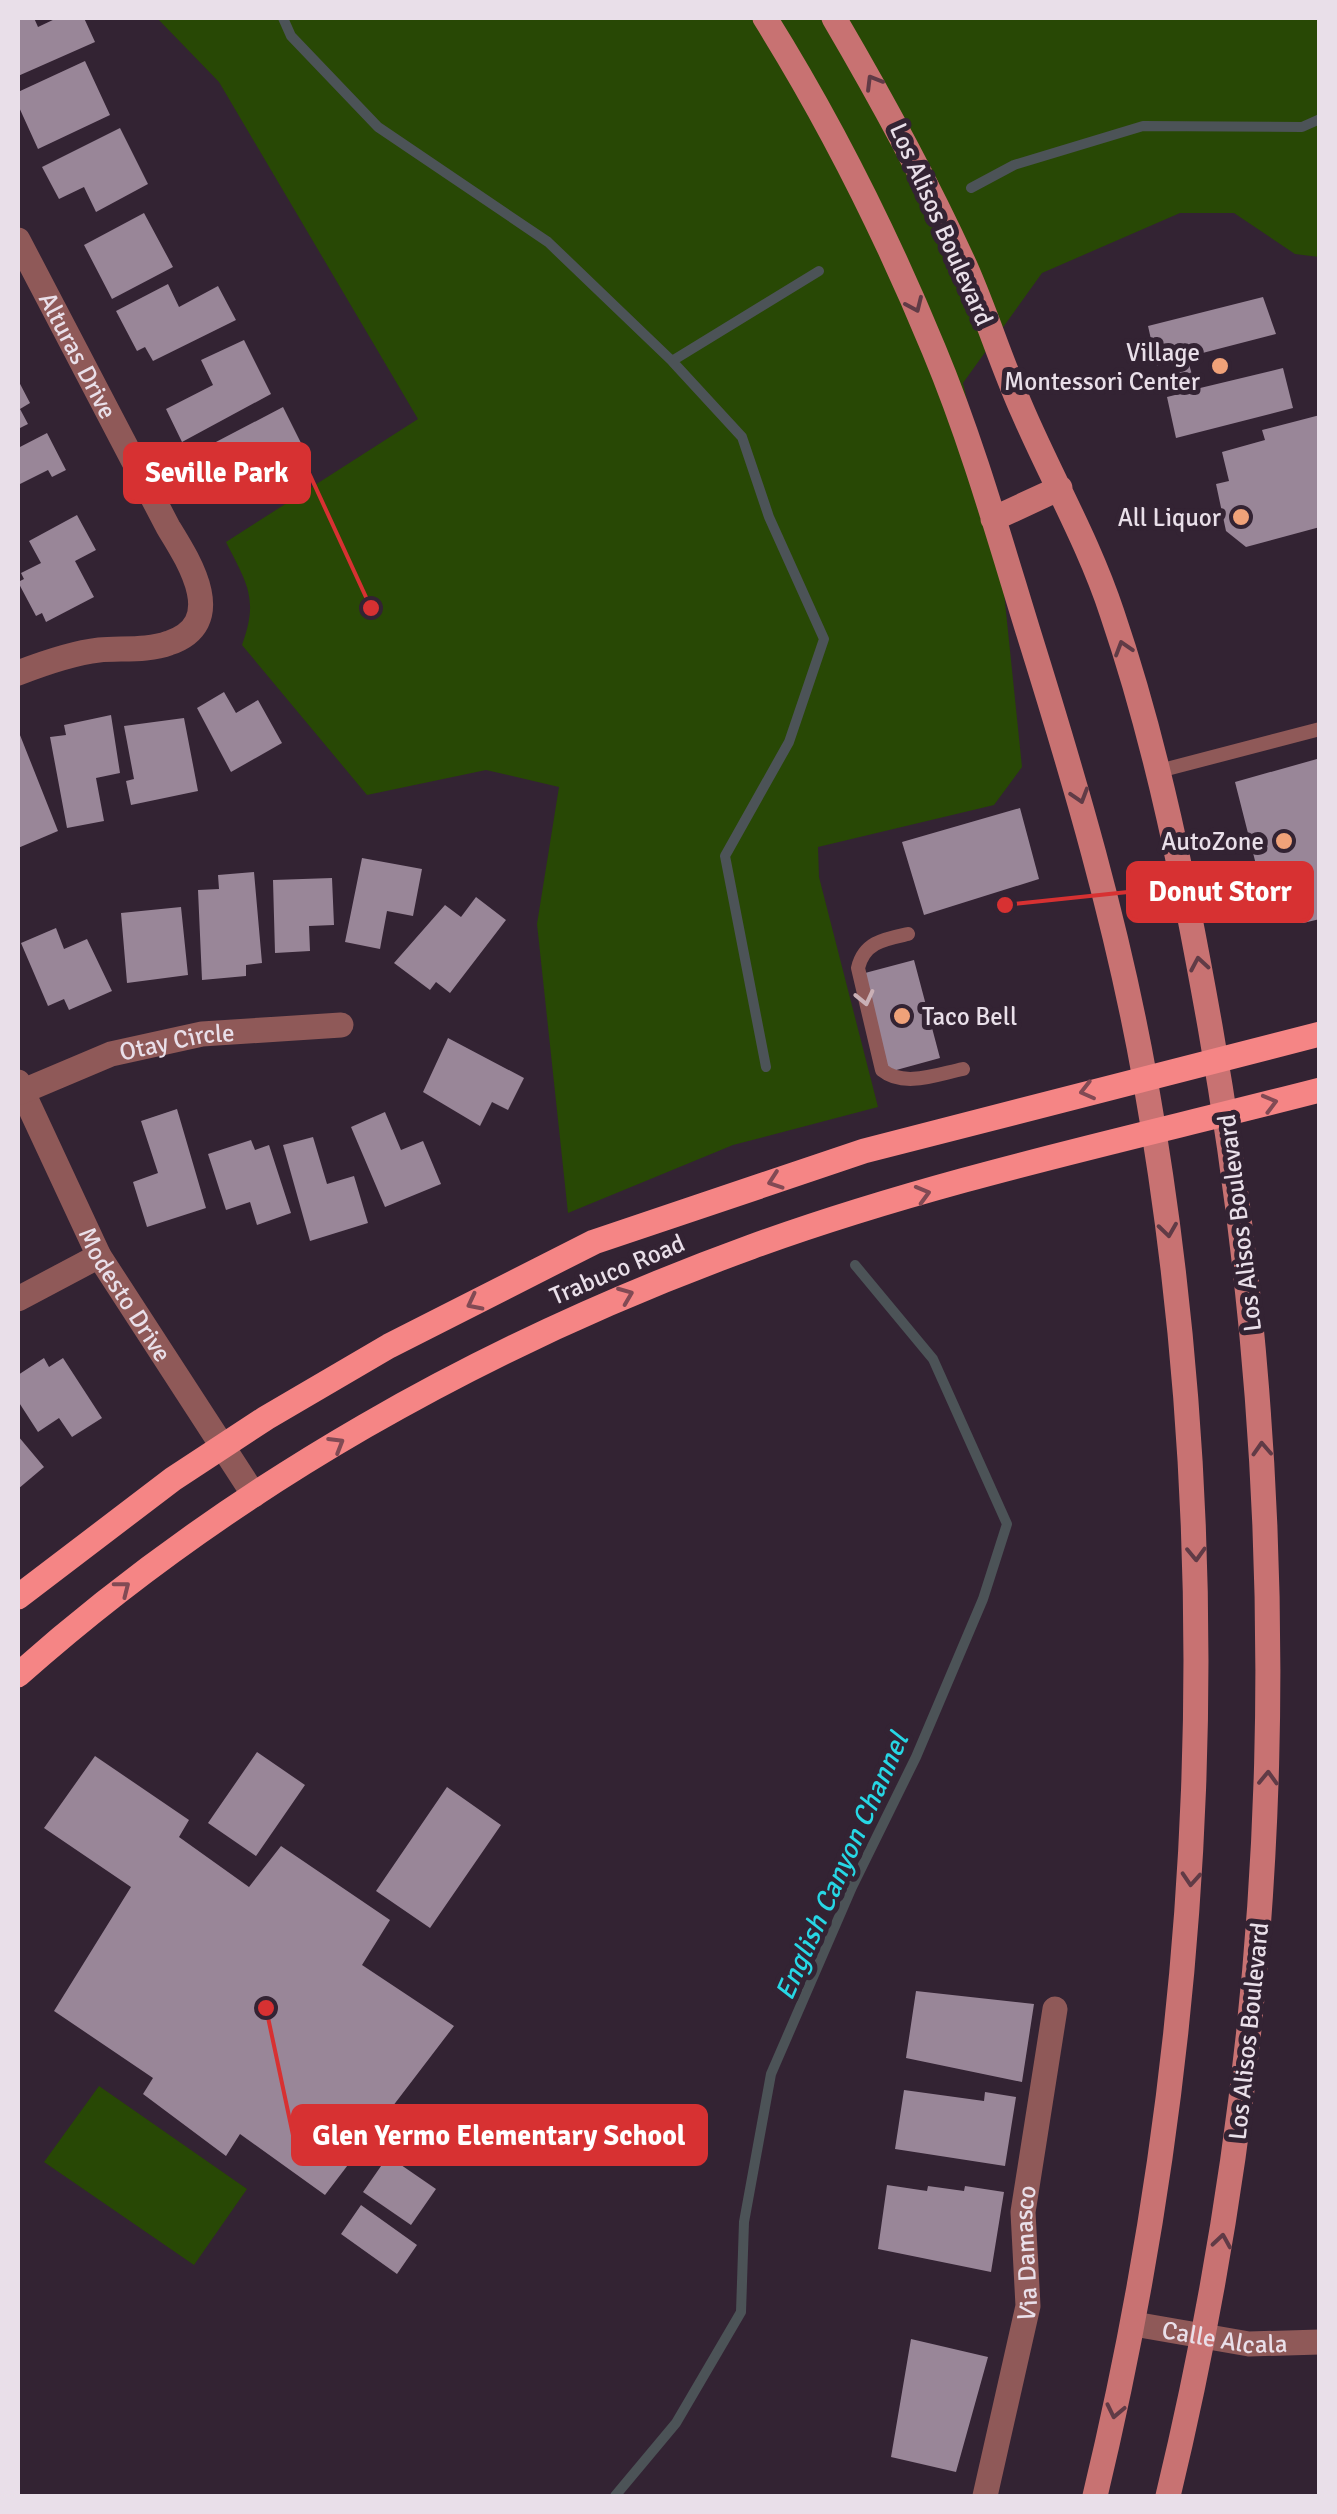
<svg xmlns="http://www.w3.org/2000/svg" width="1337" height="2514" viewBox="0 0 1337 2514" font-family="Signika,sans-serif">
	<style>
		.green { fill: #284805 }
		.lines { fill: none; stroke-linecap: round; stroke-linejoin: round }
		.stream { stroke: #4c5357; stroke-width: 10 }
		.building { fill: #998698 }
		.service { stroke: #8f5958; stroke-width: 14 }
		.minor { stroke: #8f5958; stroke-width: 25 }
		.secondary { stroke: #c87272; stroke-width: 25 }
		.primary { stroke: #f58585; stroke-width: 25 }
		.oneway { stroke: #603b46 }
		.oneway2 { stroke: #cab0b6 }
		.oneway3 { stroke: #814a54 }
		.poi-dot { fill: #f0a279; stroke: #332333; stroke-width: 4 }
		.labels { text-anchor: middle; stroke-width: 10; stroke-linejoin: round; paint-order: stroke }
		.street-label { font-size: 25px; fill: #e9dfe9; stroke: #332333 }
		.poi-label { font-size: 25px; fill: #e9dfe9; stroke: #332333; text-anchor: end }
		.water-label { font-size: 28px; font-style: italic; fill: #27d7e5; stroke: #332333 }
		.leader { fill: none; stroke: #d73132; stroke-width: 4 }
		.callout-dot { fill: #d73132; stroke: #332333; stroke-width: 4 }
		.callout { fill: #d73132; stroke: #d73132; stroke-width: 4 }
		.callout-label { font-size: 28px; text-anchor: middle; font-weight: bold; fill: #fff }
	</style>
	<rect width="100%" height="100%" fill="#332333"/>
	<path class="green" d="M157,18H1319V257L1295,254L1234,213H1180L1042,273L963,383L998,534L1022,767L994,805L818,847L819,877L878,1107L733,1145L568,1213L537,924L559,787L486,770L367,795L242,645C259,598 247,584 226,542L418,419L219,82Z
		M99,2086L247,2189L194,2265L44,2162Z"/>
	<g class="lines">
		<path class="stream" d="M283,18L291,36L378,127L548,242L672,361L742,437L769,517L824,639L789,742L725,856L766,1067
			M971,188L1014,165L1143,126L1302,127L1320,119
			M672,361L819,271
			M615,2496L676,2423L741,2312L744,2222L771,2074L852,1887L916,1757L983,1599L1007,1524L933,1359L855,1265"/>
	</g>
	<path class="building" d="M18,18H34L38,27L57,18H84L95,42L18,76Z
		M85,61L110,115L38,149L18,105V92Z
		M120,128L148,184L96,212L84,187L59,199L42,167Z
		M144,213L173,267L112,299L84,245Z
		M168,284L179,307L218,286L236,320L153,361L145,347L137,351L116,311Z
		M1263,297L1276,334L1187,357L1196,389L1283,368L1293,408L1176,438L1167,397L1179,394L1171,363L1157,366L1148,326Z
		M244,340L271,394L182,442L166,409L213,385L201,360Z
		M18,380L30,403L20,409L28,424L18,429Z
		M283,407L311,463L266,485L253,459L207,482L193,454Z
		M1320,415V527L1246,547L1226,531L1216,484L1229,481L1222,452L1265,440L1262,430Z
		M47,433L66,470L52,477L48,470L18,485V448Z
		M77,515L96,550L75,561L94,597L46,622L42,613L36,616L18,582L24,579L21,573L41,563L29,541Z
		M224,692L236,713L258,700L282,743L231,772L197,708Z
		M111,715L120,773L96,778L104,821L67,828L50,737L66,735L64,725Z
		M184,718L198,791L131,805L126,781L134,779L124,726Z
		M18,730L58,831L18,848Z
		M1317,759L1320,919L1303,923L1266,904L1235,782Z
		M1020,808L1039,879L924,915L902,842Z
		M362,858L422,869L413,916L387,911L380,949L345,942Z
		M254,872L262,963L246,965V976L202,980L198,890L219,889L218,875Z
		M332,878L334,925L309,926L310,951L275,953L273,880Z
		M476,897L506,920L450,993L436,982L430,990L394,963L445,905L461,917Z
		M181,907L188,975L127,983L121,913Z
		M56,928L64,949L87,939L112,991L69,1010L64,999L48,1006L21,943Z
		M914,960L940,1058L889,1072L865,973Z
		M448,1038L524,1078L508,1110L492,1102L480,1126L423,1092Z
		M177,1109L206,1208L147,1227L133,1182L158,1173L141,1121Z
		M385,1112L401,1150L423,1141L441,1184L385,1207L351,1127Z
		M313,1137L327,1184L354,1176L368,1223L310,1241L283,1145Z
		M251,1140L255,1150L269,1145L291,1213L257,1225L250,1202L226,1210L208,1154Z
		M44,1358L49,1367L63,1358L102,1418L72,1437L59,1418L38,1432L18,1401V1375Z
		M18,1436L44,1467L18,1489Z
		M257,1752L305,1785L256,1856L208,1823Z
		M95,1756L189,1820L179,1837L249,1887L281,1846L390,1920L362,1965L454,2026L325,2195L240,2134L226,2156L143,2094L153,2078L54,2011L131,1887L44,1828Z
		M447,1787L501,1825L430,1928L376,1891Z
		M916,1991L1034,2004L1022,2082L906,2058Z
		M904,2090L984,2101L985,2092L1016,2097L1005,2166L895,2149Z
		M388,2156L436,2189L411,2225L363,2192Z
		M887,2185L927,2191L928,2186L964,2191L965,2186L1004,2192L991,2272L878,2249Z
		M361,2205L417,2245L397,2274L341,2234Z
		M911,2339L988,2357L956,2472L891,2457Z"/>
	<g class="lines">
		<path class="service" d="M1159,771L1320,729
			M908,934C885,939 864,942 858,968L882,1070C904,1088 938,1074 963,1069"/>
		<g class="minor">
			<path id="s1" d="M18,240L168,527C189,561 229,623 169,643C148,651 121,648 99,650C72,653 44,663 18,673"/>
			<path id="s2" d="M18,1082L99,1256L254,1495"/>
			<path id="s3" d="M21,1092L111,1054L202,1034L341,1025"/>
			<path d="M18,1299L99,1256"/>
			<path id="s4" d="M1134,2324L1249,2344L1320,2342"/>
			<path id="s5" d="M985,2496L1028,2306L1023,2212L1055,2009"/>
		</g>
		<path class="secondary" d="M765,18C830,122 887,236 934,350C972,441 999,537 1028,631C1074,778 1118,927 1145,1079C1229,1552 1207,2030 1095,2496
			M834,18C882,100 927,182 966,268C987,316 1002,365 1023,412C1052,479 1089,543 1112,613C1158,748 1185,886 1210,1026C1298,1525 1287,2003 1168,2496
			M993,519L1060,488"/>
		<path class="primary" d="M18,1597L173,1479L266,1418L389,1346L594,1242L864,1151L1320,1034
			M18,1675C231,1486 484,1344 751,1247C935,1180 1130,1139 1320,1090"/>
	</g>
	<defs><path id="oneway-chevron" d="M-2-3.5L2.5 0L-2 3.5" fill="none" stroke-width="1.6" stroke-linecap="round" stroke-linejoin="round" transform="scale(2.5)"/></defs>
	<g class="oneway">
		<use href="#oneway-chevron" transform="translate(873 82) rotate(-121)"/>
		<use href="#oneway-chevron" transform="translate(915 305) rotate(66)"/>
		<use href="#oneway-chevron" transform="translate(1123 648) rotate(-107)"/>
		<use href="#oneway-chevron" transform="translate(1080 796) rotate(73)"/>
		<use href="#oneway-chevron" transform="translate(1199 964) rotate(-100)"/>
		<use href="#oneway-chevron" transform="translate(1168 1230) rotate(82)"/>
		<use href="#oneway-chevron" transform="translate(1262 1449) rotate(-93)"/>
		<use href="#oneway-chevron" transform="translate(1196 1554) rotate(88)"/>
		<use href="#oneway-chevron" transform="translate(1268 1778) rotate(-88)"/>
		<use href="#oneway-chevron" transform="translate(1191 1879) rotate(94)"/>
		<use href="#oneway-chevron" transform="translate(1222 2241) rotate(-81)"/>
		<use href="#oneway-chevron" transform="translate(1115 2411) rotate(102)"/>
	</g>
	<use class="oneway2" href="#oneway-chevron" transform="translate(865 998) rotate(77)"/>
	<g class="oneway3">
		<use href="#oneway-chevron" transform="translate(1087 1091) rotate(166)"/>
		<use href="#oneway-chevron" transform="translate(1270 1103) rotate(-15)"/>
		<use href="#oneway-chevron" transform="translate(775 1181) rotate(161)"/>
		<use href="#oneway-chevron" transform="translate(923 1194) rotate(-16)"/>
		<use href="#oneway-chevron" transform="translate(626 1295) rotate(-22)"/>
		<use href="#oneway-chevron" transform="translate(474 1303) rotate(153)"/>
		<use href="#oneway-chevron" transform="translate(337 1444) rotate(-31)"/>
		<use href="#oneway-chevron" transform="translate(123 1588) rotate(-38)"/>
	</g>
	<g class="poi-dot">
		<circle cx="1220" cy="366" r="10"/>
		<circle cx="1241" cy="517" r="10"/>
		<circle cx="1284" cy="841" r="10"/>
		<circle cx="902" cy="1016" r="10"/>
	</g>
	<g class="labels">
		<g class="street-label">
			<text transform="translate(942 224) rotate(66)" y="9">Los Alisos Boulevard</text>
			<text dy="9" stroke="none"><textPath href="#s1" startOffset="130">Alturas Drive</textPath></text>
			<text dy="9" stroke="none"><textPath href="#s3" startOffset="165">Otay Circle</textPath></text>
			<text transform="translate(1239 1223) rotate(-97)" y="9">Los Alisos Boulevard</text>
			<text transform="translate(617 1269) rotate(-23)" y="9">Trabuco Road</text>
			<text dy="9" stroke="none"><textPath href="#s2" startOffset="238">Modesto Drive</textPath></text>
			<text transform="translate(1248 2031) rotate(-84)" y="9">Los Alisos Boulevard</text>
			<text dy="9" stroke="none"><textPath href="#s5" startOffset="248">Via Damasco</textPath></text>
			<text dy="9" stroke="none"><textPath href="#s4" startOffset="92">Calle Alcala</textPath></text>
		</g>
		<g class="poi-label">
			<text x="1200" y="361">Village<tspan x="1200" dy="29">Montessori Center</tspan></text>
			<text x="1221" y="526">All Liquor</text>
			<text x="1264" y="850">AutoZone</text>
			<text x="922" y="1025" text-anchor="start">Taco Bell</text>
		</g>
		<g class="water-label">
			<text transform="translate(841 1866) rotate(-66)" y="10">English Canyon Channel</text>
		</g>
	</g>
	<path class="leader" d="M371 608L309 473M1005 905L1128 892M266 2008L293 2135"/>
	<g class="callout-dot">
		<circle cx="371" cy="608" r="10"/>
		<circle cx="1005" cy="905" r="10"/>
		<circle cx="266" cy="2008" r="10"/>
	</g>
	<g class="callout">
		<rect x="125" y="444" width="184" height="58" rx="10"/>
		<rect x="1128" y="863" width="184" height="58" rx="10"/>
		<rect x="293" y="2106" width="413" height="58" rx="10"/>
	</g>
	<g class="callout-label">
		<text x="217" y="482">Seville Park</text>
		<text x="1220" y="901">Donut Storr</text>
		<text x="499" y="2145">Glen Yermo Elementary School</text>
	</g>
	<rect width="1337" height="2514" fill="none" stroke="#e9dfe9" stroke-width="40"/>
</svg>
